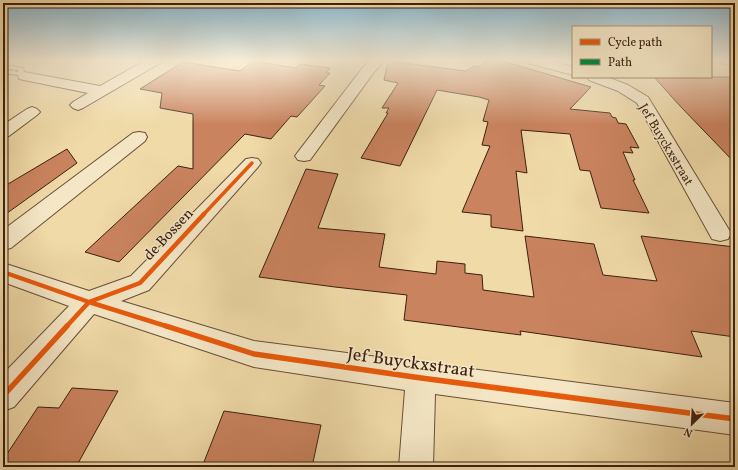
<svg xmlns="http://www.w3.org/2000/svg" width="738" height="470" viewBox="0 0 738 470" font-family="Vollkorn,serif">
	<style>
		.building { fill: #ca835f; stroke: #3b2010 }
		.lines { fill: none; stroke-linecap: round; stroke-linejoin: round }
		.street-casing { stroke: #684e36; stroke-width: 2 }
		.street { fill: #f5e7c6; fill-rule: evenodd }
		.quiet { stroke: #00873e; stroke-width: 2; stroke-dasharray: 4 2; stroke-linecap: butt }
		.cycleway-far2-casing { stroke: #f5e7c6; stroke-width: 5.5 }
		.cycleway-far1-casing { stroke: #f5e7c6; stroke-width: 7 }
		.cycleway-casing { stroke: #f5e7c6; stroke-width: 8 }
		.cycleway-far2 { stroke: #e8590c; stroke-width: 3.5 }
		.cycleway-far1 { stroke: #e8590c; stroke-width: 4.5 }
		.cycleway { stroke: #e8590c; stroke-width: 5.5 }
		.labels { text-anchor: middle; stroke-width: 3; stroke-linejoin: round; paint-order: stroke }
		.far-street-label { font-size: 13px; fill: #3b2010; stroke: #f5e7c6 }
		.street-label { font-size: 15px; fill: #3b2010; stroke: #f5e7c6 }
		.near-street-label { font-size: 18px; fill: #3b2010; stroke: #f5e7c6 }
	</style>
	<rect width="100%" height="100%" fill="#f0daa8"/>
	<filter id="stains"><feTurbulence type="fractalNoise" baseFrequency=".005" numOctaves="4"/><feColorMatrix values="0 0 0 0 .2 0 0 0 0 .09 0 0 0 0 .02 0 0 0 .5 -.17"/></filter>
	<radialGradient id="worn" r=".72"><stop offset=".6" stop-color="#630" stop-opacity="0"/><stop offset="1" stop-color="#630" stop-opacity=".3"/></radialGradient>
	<path class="building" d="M488,60L496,62L499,60L591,87L570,109L610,113L612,117L616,118L618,123L626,124L639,148L630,147L633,153L623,152L635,180H633L649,213L601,208L590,171L580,170L570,134L521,130L527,173L516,171L523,231L491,227V215L462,212L490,146L482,145L488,122L483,121L489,100L479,97L437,90L400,166L361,158L388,113H386L389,108H382L398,83L384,80L388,61L466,71L474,66L478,67Z
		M253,61L296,68L300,64L330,68L326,73H330L319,85L325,86L297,117L291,116L271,139L245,134L119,262L85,252L178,166L193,169V114L160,108L162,93L140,89L183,62L240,71Z
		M654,77H735V163L680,106Z
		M67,149L77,163L3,216V187Z
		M306,169L338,174L318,228L385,234L379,267L436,274L437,261L465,264V273L482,275L483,290L534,297L525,236L594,244L603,275L657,281L641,236L735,247V337L691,331L702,357L520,331L521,335L404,320L407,295L335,287L259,277Z
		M72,388L118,391L76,467H3V460L38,407L59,408Z
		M224,411L321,425L312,467H202Z"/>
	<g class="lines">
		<g class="street-casing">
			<path id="street" d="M146,60H161L160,63L83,108L78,110L73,108L70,105L73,102L88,93L24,80L19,79L18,75L3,73V65L23,68L24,72L100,86Z
				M372,60H385L374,72L310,160L304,161L298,160L295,156L298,152L364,66Z
				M527,60H546L573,67V75L528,63Z
				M720,60H735V67L721,63Z
				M587,77H607L628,85L648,97L731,233L728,239L720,241L712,239L637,103L618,91L589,80Z
				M32,107L37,109L40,112L37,115L9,136L3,137V125L27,109Z
				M139,132L145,133L147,137L145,141L11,248L3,250V230L133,133Z
				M252,158L258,159L261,163L258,167L149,290L121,301L254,341L735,403V435L435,394L433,467H399L405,390L254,367L94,314L14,407L3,411V374L69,306L3,282V263L89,291L131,276L246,159Z"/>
		</g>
		<use href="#street" class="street"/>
		<path class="quiet" d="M3,69L18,71"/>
		<g class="cycleway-far2-casing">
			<path id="cycleway-far2" d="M203,215L252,163"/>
		</g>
		<g class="cycleway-far1-casing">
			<path id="cycleway-far1" d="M3,272L89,302L169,327
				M66,327L89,302L140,283L204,214"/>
		</g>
		<g class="cycleway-casing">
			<path id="cycleway" d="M166,326L254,354L421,378L735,419
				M3,396L67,326"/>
		</g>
		<use href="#cycleway-far2" class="cycleway-far2"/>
		<use href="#cycleway-far1" class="cycleway-far1"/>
		<use href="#cycleway" class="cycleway"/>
	</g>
	<linearGradient id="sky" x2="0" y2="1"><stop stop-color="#89b7cf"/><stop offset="0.48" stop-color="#f8eed8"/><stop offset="1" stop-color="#f8eed8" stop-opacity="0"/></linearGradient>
	<rect width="738" height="125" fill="url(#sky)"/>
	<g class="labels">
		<g class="far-street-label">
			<text transform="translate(667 144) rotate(59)" y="5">Jef Buyckxstraat</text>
		</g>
		<g class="street-label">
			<text transform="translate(168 234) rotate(-47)" y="5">de Bossen</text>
		</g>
		<g class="near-street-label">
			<text transform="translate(411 362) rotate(8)" y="6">Jef Buyckxstraat</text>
		</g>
	</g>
	<rect width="738" height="470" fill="none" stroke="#f0daa8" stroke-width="16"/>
	<rect x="4" y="4" width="730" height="462" fill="none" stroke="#3b2010" stroke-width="2"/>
	<rect x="8" y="8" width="722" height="454" fill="none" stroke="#3b2010"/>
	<rect x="572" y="26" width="140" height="52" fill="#f5e7c6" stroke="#ab977d"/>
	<rect x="580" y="39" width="20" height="6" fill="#e8590c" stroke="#ab977d"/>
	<text x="608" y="46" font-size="12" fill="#3b2010">Cycle path</text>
	<rect x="580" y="59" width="20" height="6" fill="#00873e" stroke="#ab977d"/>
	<text x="608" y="66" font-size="12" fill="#3b2010">Path</text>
	<g transform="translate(692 424) rotate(204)" stroke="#f5e7c6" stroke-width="3" paint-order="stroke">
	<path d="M0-3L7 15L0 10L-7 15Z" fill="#3b2010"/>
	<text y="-6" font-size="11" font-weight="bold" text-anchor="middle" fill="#3b2010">N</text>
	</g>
	<rect width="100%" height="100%" filter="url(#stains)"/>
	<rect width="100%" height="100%" fill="url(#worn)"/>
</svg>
